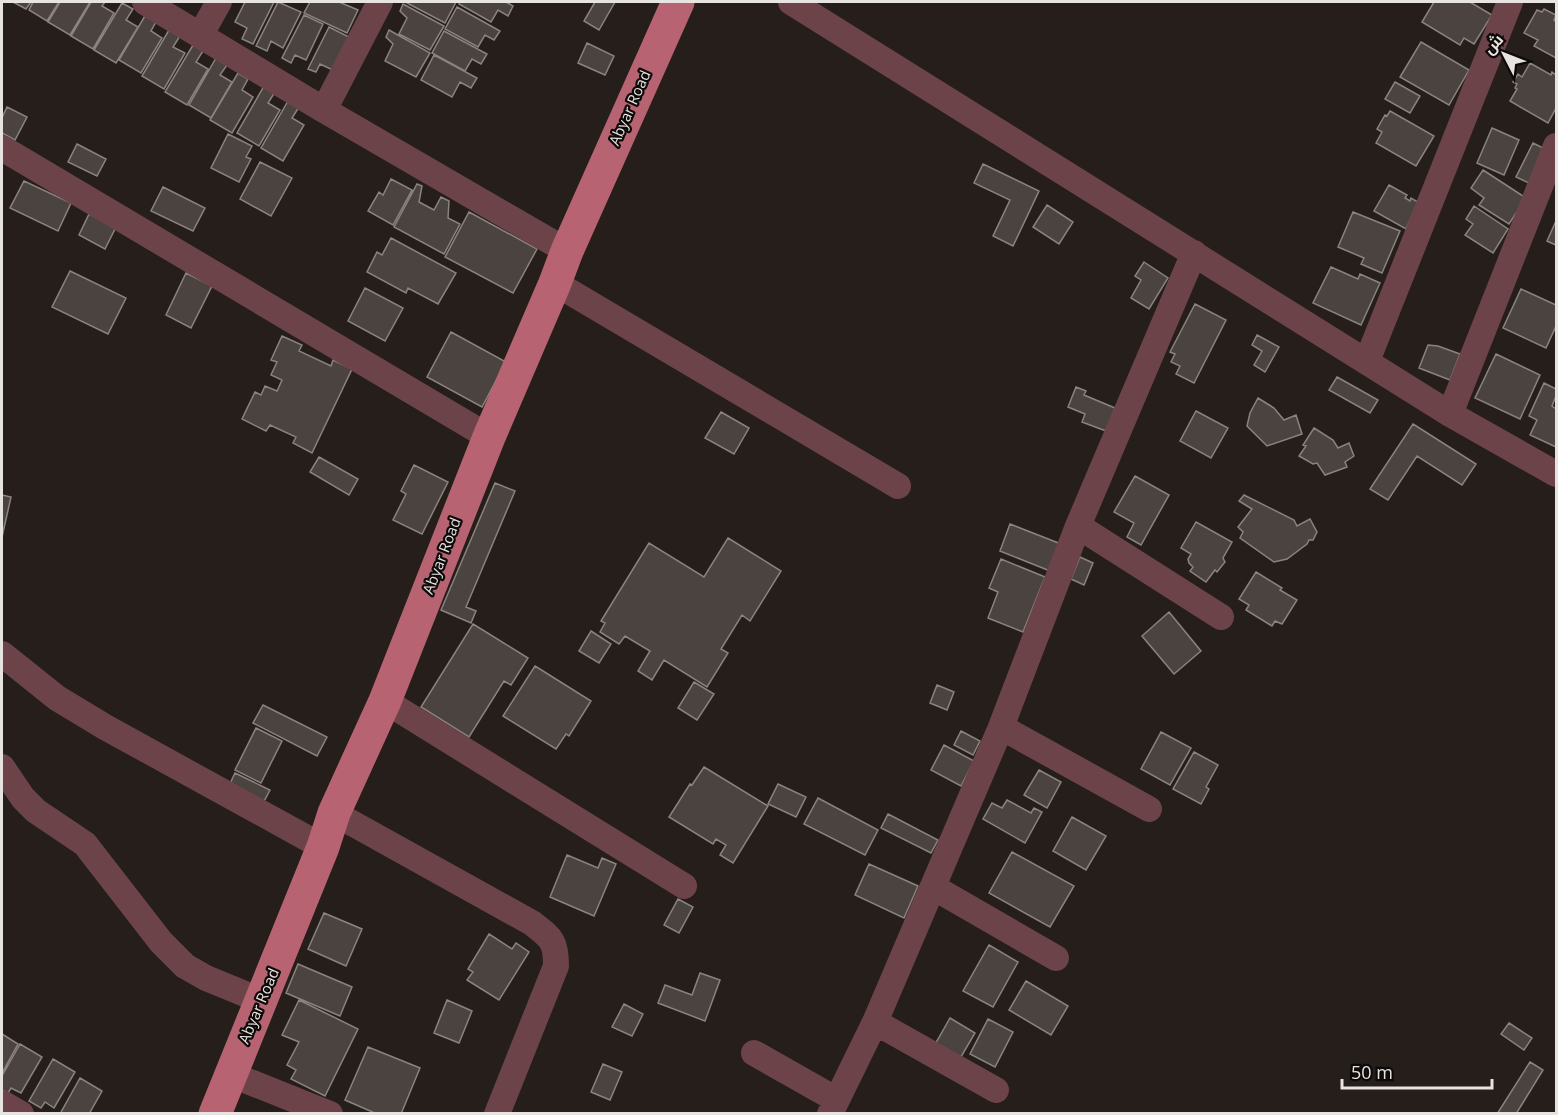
<svg xmlns="http://www.w3.org/2000/svg" width="1558" height="1115" viewBox="0 0 1558 1115" font-family="'Open Sans',Cairo,sans-serif">
	<style>
		.building { fill: #4a433f; stroke: #8b837f; stroke-width: 1.5 }
		.lines { fill: none; stroke-linecap: round; stroke-linejoin: round }
		.minor { stroke: #6d434a; stroke-width: 26 }
		.major { stroke: #b86372; stroke-width: 33 }
		.labels { text-anchor: middle; stroke-width: 4.5; stroke-linejoin: round; paint-order: stroke }
		.street-label { font-size: 15px; fill: #e7e3e1; stroke: #0c0908 }
	</style>
	<rect width="100%" height="100%" fill="#251e1b"/>
	<path class="building" d="M13,2H31L26,9Z
		M33,2H59L47,21L29,10Z
		M60,2H90L70,35L48,22Z
		M91,2H105L102,6L114,13L93,49L71,36Z
		M245,2H274L253,44L242,39L247,28L235,22Z
		M278,2L301,12L283,48L271,41L267,51L256,46Z
		M310,2H339L358,10L347,33L304,13Z
		M408,2H456L445,23L407,3Z
		M460,2H506L513,6L508,16L498,10L491,22L459,4Z
		M595,2H615L599,30L584,21Z
		M1434,2H1470L1492,15L1474,44L1464,38L1460,45L1422,22Z
		M122,3L133,9L126,20L138,27L116,63L94,50Z
		M403,4L444,26L430,50L399,34L407,18L400,11Z
		M457,7L500,31L494,40L485,35L478,47L445,29Z
		M1544,9L1556,15L1554,20L1556,22V58L1534,46L1538,40L1524,33L1537,10L1542,12Z
		M146,14L157,20L151,31L162,38L141,73L119,60Z
		M304,15L323,24L306,60L295,55L291,63L282,58Z
		M329,27L353,39L337,72L320,64L316,72L308,69Z
		M169,30L180,36L173,47L185,53L164,89L142,76Z
		M389,30L430,53L416,77L385,61L393,44L386,37Z
		M444,31L487,54L481,64L472,59L465,71L432,53Z
		M1421,42L1469,70L1449,105L1400,77Z
		M587,43L614,56L605,75L578,63Z
		M193,45L203,51L196,62L208,69L187,105L165,92Z
		M434,55L477,78L471,88L460,82L452,97L421,80Z
		M216,58L227,65L220,75L232,82L211,118L189,105Z
		M1530,63L1551,75L1552,72L1556,75V108L1548,123L1510,101L1517,89L1515,88L1517,84L1513,82L1518,74L1522,77Z
		M238,73L248,79L242,90L253,97L232,133L210,120Z
		M1395,82L1420,96L1410,113L1385,99Z
		M264,86L275,92L268,103L280,110L259,146L237,133Z
		M288,101L299,107L292,118L304,125L283,161L261,148Z
		M7,107L27,117L15,140L2,133V118Z
		M1390,111L1434,136L1416,166L1376,143L1382,132L1377,129L1385,115L1387,116Z
		M1492,128L1519,140L1504,175L1477,163Z
		M228,134L252,146L246,157L251,159L239,182L211,168Z
		M1533,143L1547,150L1531,184L1516,177Z
		M77,144L106,159L97,176L68,162Z
		M260,162L292,178L271,216L240,199Z
		M983,164L1039,191L1013,246L993,236L1010,200L974,183Z
		M1483,170L1526,198L1509,224L1479,205L1484,198L1471,188Z
		M391,179L412,190L393,225L368,211L379,192L383,195Z
		M24,181L71,203L58,231L10,208Z
		M417,184L422,186L419,202L434,210L441,197L449,201L448,218L460,224L444,254L394,227Z
		M1389,185L1407,195L1405,198L1410,201L1411,198L1418,202L1406,229L1374,211Z
		M163,187L205,208L193,231L151,211Z
		M1047,205L1073,222L1059,244L1033,227Z
		M1474,206L1508,229L1493,253L1465,235L1473,224L1466,219Z
		M469,212L537,249L513,293L445,257Z
		M1353,212L1400,231L1382,273L1361,264L1364,258L1338,247Z
		M89,214L116,227L105,249L79,235Z
		M1556,221V245L1547,241Z
		M391,238L456,273L438,304L408,288L406,293L367,272L377,252L382,255Z
		M1144,262L1168,278L1149,309L1131,298L1141,280L1135,276Z
		M1331,267L1358,279L1360,274L1380,283L1361,325L1313,303Z
		M70,271L126,298L108,334L52,307Z
		M186,273L212,286L191,328L166,315Z
		M365,288L403,308L385,341L348,321Z
		M1521,289L1556,305V326L1546,348L1503,328Z
		M1195,304L1226,320L1194,383L1176,374L1180,366L1171,362L1175,354L1170,352Z
		M451,332L506,362L482,407L427,377Z
		M1257,335L1279,347L1265,372L1254,365L1262,351L1252,345Z
		M282,336L302,345L299,351L331,366L333,360L352,369L312,453L293,443L296,437L270,425L266,431L242,419L255,392L261,395L265,386L277,391L282,380L271,375L277,362L271,360Z
		M1428,345L1438,346L1460,354L1450,380L1419,368Z
		M1496,354L1540,375L1520,419L1475,398Z
		M1337,377L1378,400L1370,413L1329,390Z
		M1544,383L1556,389V396L1552,406L1556,409V447L1530,435L1537,420L1529,416Z
		M1076,387L1086,391L1084,395L1115,408L1106,431L1082,422L1085,414L1068,407Z
		M1258,398L1274,408L1284,420L1296,415L1302,434L1267,446L1247,426L1250,413Z
		M1196,411L1228,428L1211,458L1180,441Z
		M721,412L749,428L734,454L705,438Z
		M1413,424L1476,464L1462,485L1417,456L1388,500L1370,489Z
		M1314,428L1333,440L1338,448L1349,443L1354,456L1345,462L1347,467L1325,475L1317,463L1313,464L1299,456L1306,446L1303,445Z
		M319,457L358,479L349,495L310,472Z
		M414,465L448,482L422,534L393,520L406,494L401,491Z
		M1135,476L1169,495L1141,545L1127,537L1134,523L1114,512Z
		M495,483L515,491L466,607L476,611L471,623L441,610Z
		M2,495L11,497L2,537Z
		M1244,495L1294,520L1297,526L1310,519L1317,532L1313,540H1309L1307,544L1287,559L1274,562L1240,538L1243,532L1238,527L1252,509L1239,501Z
		M1196,522L1232,542L1223,558L1225,562L1217,572L1215,570L1206,582L1190,571L1193,567L1189,563L1188,559L1191,554L1181,548Z
		M1010,524L1061,544L1050,571L1000,551Z
		M728,538L781,571L750,621L742,615L721,649L728,653L707,687L664,660L652,680L638,671L650,651L625,636L619,644L600,632L605,623L601,621L649,543L704,577Z
		M1080,557L1093,563L1084,585L1071,579Z
		M1001,559L1045,577L1023,632L988,618L998,592L989,588Z
		M1256,572L1282,588L1280,590L1297,600L1282,624L1275,621L1272,626L1246,610L1249,605L1239,599Z
		M1169,612L1201,651L1174,674L1142,636Z
		M473,624L528,658L511,685L504,681L469,737L421,707Z
		M591,631L611,644L599,663L579,651Z
		M535,666L591,701L569,736L566,734L556,749L503,716Z
		M694,682L714,694L697,720L678,708Z
		M937,685L954,692L947,710L930,703Z
		M263,705L327,737L317,756L253,723Z
		M256,728L282,741L261,783L235,770Z
		M961,731L980,741L973,755L954,745Z
		M1161,732L1191,748L1170,785L1141,769Z
		M944,745L974,761L961,786L931,770Z
		M1194,752L1218,765L1206,787L1209,789L1201,804L1173,789Z
		M704,767L768,806L733,863L720,855L726,845L716,839L713,844L669,817L690,784L692,785Z
		M1039,770L1061,782L1047,808L1024,795Z
		M235,773L270,790L262,805L228,788Z
		M778,784L806,797L796,817L768,804Z
		M818,798L878,830L865,855L804,824Z
		M1007,800L1031,813L1034,808L1042,812L1025,843L983,819L992,803L1002,808Z
		M888,814L938,840L931,853L881,828Z
		M1072,817L1106,836L1086,870L1053,851Z
		M1012,852L1074,886L1050,927L989,893Z
		M567,855L598,868L602,858L616,864L594,916L550,897Z
		M869,864L918,886L904,918L855,895Z
		M678,899L693,907L679,933L664,925Z
		M324,913L362,929L346,966L308,949Z
		M489,934L512,949L516,943L529,952L499,1000L467,980L473,972L468,969Z
		M989,945L1018,962L993,1007L963,991Z
		M298,964L352,987L340,1016L286,993Z
		M700,973L720,980L705,1021L658,1003L665,985L692,995Z
		M1026,981L1068,1006L1051,1035L1009,1010Z
		M299,1000L358,1029L325,1096L291,1079L296,1070L287,1065L299,1042L282,1035Z
		M447,1000L472,1011L459,1043L434,1033Z
		M624,1004L643,1014L632,1036L612,1027Z
		M950,1018L975,1033L958,1062L933,1048Z
		M988,1019L1013,1032L995,1067L970,1054Z
		M1509,1023L1532,1038L1524,1050L1501,1034Z
		M2,1034L18,1044L2,1073Z
		M20,1044L42,1057L21,1093L11,1088L8,1093L2,1090V1076Z
		M368,1047L420,1068L401,1114H377L345,1100Z
		M53,1059L75,1072L54,1108L45,1102L41,1108L29,1101Z
		M1530,1062L1543,1070L1516,1114H1497Z
		M603,1064L622,1072L610,1100L591,1092Z
		M80,1078L102,1091L89,1114H60Z"/>
	<g class="lines">
		<path class="minor" d="M145,2L324,110
			M380,2L324,110L567,251
			M791,2L1450,414L1556,474
			M201,34L219,2
			M2,148L489,437
			M555,283L898,486
			M1367,361L1510,2
			M1450,414L1556,146
			M1078,526L1221,617
			M2,654L57,698L105,727L323,847
			M385,701L684,886
			M1001,727L1149,809
			M2,767L23,798L36,811L85,844L161,942L185,966L206,978L262,1001
			M334,813L532,923C551,938 556,940 556,966L497,1114
			M933,887L1056,958
			M875,1022L996,1090
			M754,1053L837,1100
			M230,1074L330,1114
			M2,1103L21,1114
			M830,1114L875,1022L1001,727L1078,526L1194,253"/>
		<path class="major" d="M215,1114L323,847L334,813L385,701L489,437L555,283L567,251L678,2"/>
	</g>
	<g class="labels">
		<g class="street-label">
			<text transform="translate(630 108) rotate(-66)" y="5">Abyar Road</text>
			<text transform="translate(442 556) rotate(-69)" y="5">Abyar Road</text>
			<text transform="translate(259 1006) rotate(-67)" y="5">Abyar Road</text>
		</g>
	</g>
	<rect width="1558" height="1115" fill="none" stroke="#e7e3e1" stroke-width="6"/>
	<g transform="translate(1504 54) rotate(312)" stroke="#0c0908" stroke-width="4.5" paint-order="stroke">
	<path d="M0-4.5L10 22L0 15L-10 22Z" fill="#e7e3e1"/>
	<text y="-9" font-size="16" font-weight="bold" text-anchor="middle" fill="#e7e3e1">ش</text>
	</g>
	<path d="M1342 1079v9h150v-9" fill="none" stroke="#e7e3e1" stroke-width="3"/>
	<text x="1351" y="1079" font-size="18" fill="#e7e3e1" stroke="#0c0908" stroke-width="4.5" paint-order="stroke">50 m</text>
</svg>
